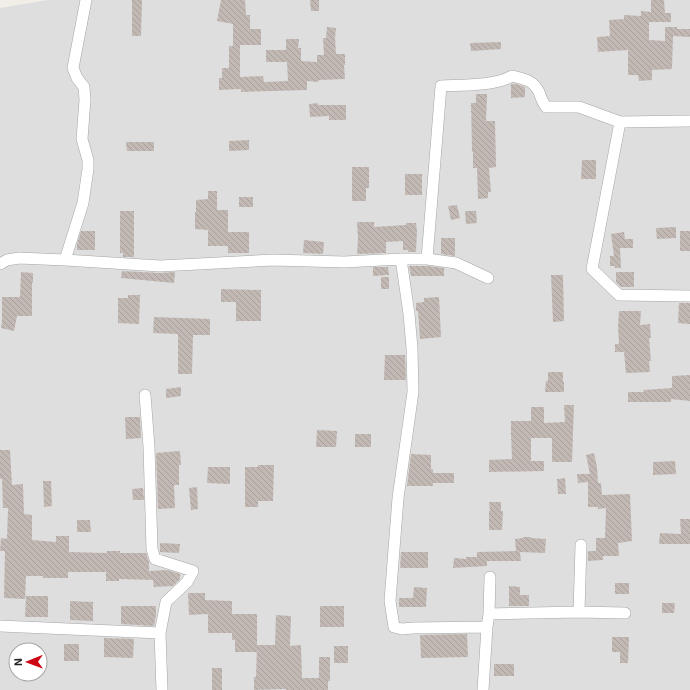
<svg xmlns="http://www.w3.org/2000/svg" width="690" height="690" viewBox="0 0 690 690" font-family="'Exo 2',sans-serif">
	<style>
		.residential { fill: #dfdede; fill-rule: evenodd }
		.building { fill: url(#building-back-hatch) }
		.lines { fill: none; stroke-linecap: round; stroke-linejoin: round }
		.street-casing { stroke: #a5a5a5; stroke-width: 12 }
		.street { stroke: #fff; stroke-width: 11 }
	</style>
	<defs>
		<pattern id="building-back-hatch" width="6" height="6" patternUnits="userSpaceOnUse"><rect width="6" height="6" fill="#c2b9b4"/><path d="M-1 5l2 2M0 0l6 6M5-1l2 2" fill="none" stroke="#a69f9a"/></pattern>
	</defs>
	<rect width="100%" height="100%" fill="#f1eee8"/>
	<path class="residential" d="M48,0H690V690H0V8ZM16,650H40V674H16Z"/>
	<path class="building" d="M132,0H142L141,36H132Z
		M221,0H245L246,15H250V29H261V45H240V77L263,76L264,82L288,81L287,62H266V50H286V39H299L298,48H301V61L317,62V55H324L323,38H326L327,27L336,28L335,38L336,54H345V65H344L345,79L319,80L318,82L307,81V90L241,92V89L219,90V78H222V68H229V46H233V24L217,21Z
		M310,0H319V11H311Z
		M651,0H664L665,13H671V22H649V40L665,41V27H677V29H690V37L673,36L672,69L652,70V80L639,81L638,75H628V50L598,52L597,37L610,36L609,20L624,19V15L641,16V11L651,12Z
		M501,42V49L471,51L470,43Z
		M511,84H516L525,87V97L511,98Z
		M476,94H487L486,121H495L496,167L489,168L491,192H488V198L478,199L477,168H473V152H472L471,103H476Z
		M318,103V105H346V120H329V116L310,117L309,104Z
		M249,140V150L229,151V141Z
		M126,142H154V151H127Z
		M582,160H596V179H581Z
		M352,167H369V188H366V201H352Z
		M405,174H422V195H405Z
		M208,191H217V210H228V232H249V253H228V246H208V230L195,229V212H196V200L208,199Z
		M239,197H253V207H239Z
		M457,205L460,218L451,220L448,206Z
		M120,211H134V257H123V253H120Z
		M465,211H476L477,223L466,224Z
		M357,222H374V227L406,225V223H416L417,231L416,252H408V250H403V241L386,242V253L357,254L358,239Z
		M676,227V238L657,239L656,228Z
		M81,231H95V250H77V244Z
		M680,231H690V251H680Z
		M624,232L625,239H633V248H620L621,268H615V266H610V256H614L611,234Z
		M441,238H455V256L441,254Z
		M304,240L324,242L323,254L303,253Z
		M409,266H427L444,268V276H411Z
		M373,267H388L389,275L373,276Z
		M122,271L160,273L175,272L174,283L121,278Z
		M21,272L33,273V283H32V316H17L14,331L1,328L2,322V297H20Z
		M616,272H634V287H621L616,282Z
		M551,275H563L564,321L553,322Z
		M381,277H389V289H381Z
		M221,289L261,290V321H236V302H221Z
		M128,295H140L139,324L118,323V298H128Z
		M439,297L441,337L420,339L418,311H416V303L424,302V298Z
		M679,303H690V324L678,323Z
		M619,311H641L640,325L650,324L651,338H649L651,361H649L650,372L626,373L624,352H615V344H619L618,326Z
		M154,317L210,319V335H193L192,374H178V334L153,333Z
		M385,355H405L406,380H384Z
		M548,372H563V382H564V392H545L546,381H548Z
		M690,375V401L671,399V402H628V392H644L643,390L672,388V376Z
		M181,387V396L166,398V389Z
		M564,405H574L572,462H552V438H531V461H544V471L489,472V460L512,459L511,434V421H531V407H544V423L565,422Z
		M125,417H140L141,438L126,439Z
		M317,430L337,431L336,447H316Z
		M355,434H371V447H355Z
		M0,450H10L12,485L23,484L24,514L32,515V540L56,542V536H69V552L107,553V551H120V553H146L149,562V571L167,570L180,574V579L173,586L154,587L153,580L119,579V581H106V572H68V578H43V576H26L25,599L4,598L5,551H0L1,538L7,539L8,508H3L2,479H0Z
		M180,451L181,465H179V485H174L175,508L158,509L156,453Z
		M594,453L597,467L598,483H601L602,495L630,494L632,541L618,543L619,556H603V560L588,561V551H596V538H605L606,508L598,509V507H588V482L578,483L577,474H590L586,455Z
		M411,454L431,455V469H433V473H454V483H433V486H407Z
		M675,461L676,474L653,475V462Z
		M258,465H274L273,501H258V507H245V467H258Z
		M208,467H230V484L207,483Z
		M565,478L566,494H558L557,479Z
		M43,481H51L52,506L44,507Z
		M197,487L198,509L191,510L189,488Z
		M143,488L144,500H133L132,489Z
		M489,502H501V511H503L502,530H489V511H490Z
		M680,519H690V544H659L660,533L681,534Z
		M77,520H90L91,532H77Z
		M523,537H531V538L546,539L545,553L520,552L521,561H485H487V566L453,568L454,558L466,559V557H477V552L516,551L515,539L523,538Z
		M160,543L180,544L179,553L160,552Z
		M401,552H428V568H400Z
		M615,583H629V594H615Z
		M509,586L520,587V595H529V606H509Z
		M414,587L427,588L426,607H399V598H413Z
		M188,593H205V600L232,601V614H257V652H235V640H232V633H208V615L207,614L189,615Z
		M26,596H48V617H25Z
		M70,601L93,602V621L70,620Z
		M662,603H675L674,613H662Z
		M121,606H156V615L154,626L121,624Z
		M320,606H344V627H320Z
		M276,615L291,616L290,646L301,645L302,678H319V657H330V681H328V690H286V689L254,690V677H256L257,645H275Z
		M467,634L468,657L421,658L420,635Z
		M612,637H629L628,663H620V652H612Z
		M104,638L134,639L133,658L104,657Z
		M64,644H79V661H64Z
		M334,646H348V663H334Z
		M494,664H514V676H494Z
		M212,668H222V690H212Z"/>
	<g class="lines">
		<g class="street-casing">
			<path id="street" d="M620,122L592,269L619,295L690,296
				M401,259L409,314L412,348L413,392L398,498L390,601L394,627L402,629L413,628L487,627
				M427,259L441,86C461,85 495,86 512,76C524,79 533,80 539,92C541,98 543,103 546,107H579L620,122L690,121
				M65,260L83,203L88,169V160L82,139L85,100L84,87L77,78L73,68L86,0
				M0,264L7,260L19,258L65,260L160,266L273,260L344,262L401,259H427L456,263L488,278
				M145,395L149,447L152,549L155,559L193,571L187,582L166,602L160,633L162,690
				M579,612L581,545
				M489,614L579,612L625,613
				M0,626L160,633
				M483,690L487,627L489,614L490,577"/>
		</g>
		<use href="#street" class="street"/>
	</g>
	<g transform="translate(28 662) rotate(269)"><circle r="19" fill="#ffffff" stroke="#a6a6a6"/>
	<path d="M0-3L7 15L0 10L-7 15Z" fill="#ce0512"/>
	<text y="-6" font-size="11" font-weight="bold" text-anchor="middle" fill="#212121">N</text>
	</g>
</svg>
